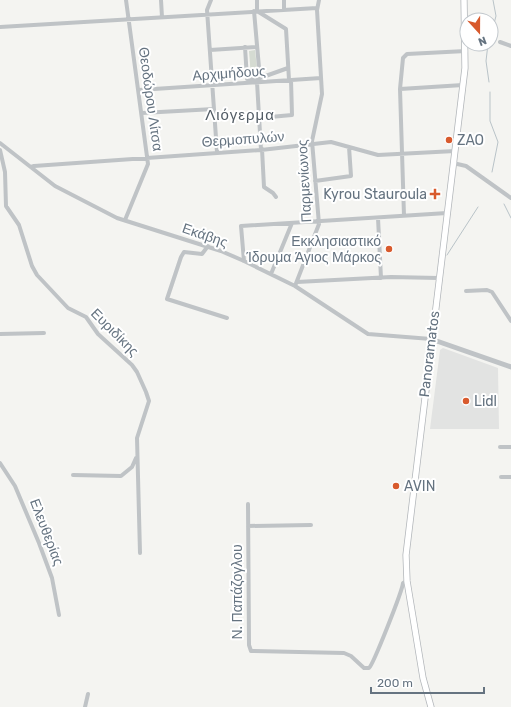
<svg xmlns="http://www.w3.org/2000/svg" width="511" height="707" viewBox="0 0 511 707" font-family="Rubik,sans-serif">
	<style>
		.built { fill: #e2e3e2 }
		.green { fill: #d5dbd2 }
		.lines { fill: none; stroke-linecap: round; stroke-linejoin: round }
		.stream { stroke: #b9c3c8; stroke-width: 1 }
		.secondary-casing { stroke: #b2b6ba; stroke-width: 7 }
		.minor { stroke: #bfc3c6; stroke-width: 4 }
		.tertiary { stroke: #bfc3c6; stroke-width: 5 }
		.secondary { stroke: #fff; stroke-width: 5.5 }
		.poi-dot { fill: #d85a2d; stroke: #fff; stroke-width: 1.5 }
		.labels { text-anchor: middle; stroke-width: 4; stroke-linejoin: round; paint-order: stroke }
		.street-label { font-size: 14px; fill: #657380; stroke: #fff }
		.poi-label { font-size: 14px; fill: #657380; stroke: #fff; text-anchor: start }
		.neighbourhood-label { font-size: 15px; letter-spacing: 1px; fill: #525c65; stroke: #fff }
	</style>
	<rect width="100%" height="100%" fill="#f4f4f1"/>
	<path class="built" d="M443,348L498,368L499,429H430L440,350Z"/>
	<path class="green" d="M255,50L258,77H251L249,51Z"/>
	<g class="lines">
		<path class="stream" d="M491,35L496,16L493,0
			M488,44L486,61L489,82
			M490,92V121L498,142L492,172
			M504,204L511,218
			M447,255L478,207"/>
		<g class="secondary-casing">
			<path id="secondary" d="M431,707L423,678L407,581L406,555L465,68L464,0"/>
		</g>
		<path class="minor" d="M161,0L162,17
			M211,0L207,10L217,152
			M257,0V11L286,29L289,80
			M284,0V10
			M254,11L260,79
			M0,27L317,8
			M500,42L511,46
			M245,47L247,79L260,78L288,68
			M210,50L257,47
			M257,82L261,150
			M400,89L463,85
			M139,90L321,78
			M142,113L214,109
			M259,118L292,115L291,80
			M0,143L55,186L117,218L221,251L244,261L295,286L368,334L431,339
			M262,149L264,187L273,193L276,197
			M0,150L5,172L6,206L19,225L32,266L37,275L68,308L86,317L98,334L132,365L137,372L146,392L149,401L137,438L140,553
			M453,163L466,166L511,198
			M31,167L34,166L261,150L331,142L378,155L455,151
			M315,181L351,176L349,147
			M404,216L400,89L403,58L407,54L466,51
			M378,218L381,278
			M125,220L148,164L126,0
			M208,246L202,254L184,252L181,257L167,299L227,318
			M244,261L241,226L447,213
			M271,274L292,223
			M297,282L391,277L438,278
			M295,286L319,224L312,141L322,94L317,10L319,0
			M466,291L487,290L492,292L511,321
			M0,334L44,333
			M500,447H511
			M0,463L15,486L39,543L52,578L59,615
			M73,475L121,476L132,467L136,458
			M501,477H511
			M248,504L249,645L251,651L344,653L351,656L364,668H369C373,665 402,592 403,583L407,581
			M248,526L311,525
			M85,707L88,694"/>
		<path class="tertiary" d="M431,339L511,367"/>
		<use href="#secondary" class="secondary"/>
	</g>
	<g class="poi-dot">
		<circle cx="449" cy="140" r="4"/>
		<path d="M433 188h4v4h4v4h-4v4h-4v-4h-4v-4h4z"/>
		<circle cx="389" cy="249" r="4"/>
		<circle cx="466" cy="401" r="4"/>
		<circle cx="396" cy="486" r="4"/>
	</g>
	<g class="labels">
		<g class="street-label">
			<text transform="translate(229 73) rotate(-4)" y="5">Αρχιμήδους</text>
			<text transform="translate(151 99) rotate(82)" y="5">Θεοδώρου Λίτσα</text>
			<text transform="translate(243 139) rotate(-4)" y="5">Θερμοπυλών</text>
			<text transform="translate(304 181) rotate(-93)" y="5">Παρμενίωνος</text>
			<text transform="translate(205 235) rotate(19)" y="5">Εκάβης</text>
			<text transform="translate(115 332) rotate(45)" y="5">Ευριδίκης</text>
			<text transform="translate(429 354) rotate(-83)" y="5">Panoramatos</text>
			<text transform="translate(47 532) rotate(69)" y="5">Ελευθερίας</text>
			<text transform="translate(237 592) rotate(-90)" y="5">Ν. Παπάζογλου</text>
		</g>
		<g class="poi-label">
			<text x="457" y="145">ZAO</text>
			<text x="427" y="199" text-anchor="end">Kyrou Stauroula</text>
			<text x="381" y="246" text-anchor="end">Εκκλησιαστικό<tspan x="381" dy="16">Ίδρυμα Άγιος Μάρκος</tspan></text>
			<text x="474" y="406">Lidl</text>
			<text x="404" y="491">AVIN</text>
		</g>
		<g class="neighbourhood-label">
			<text x="240" y="120">Λιόγερμα</text>
		</g>
	</g>
	<g transform="translate(479 32) rotate(159)"><circle r="19" fill="#ffffff" stroke="#c1c7cc"/>
	<path d="M0-3L7 15L0 10L-7 15Z" fill="#d85a2d"/>
	<text y="-6" font-size="11" font-weight="bold" text-anchor="middle" fill="#657380">N</text>
	</g>
	<path d="M371 687v6h113v-6" fill="none" stroke="#657380" stroke-width="2"/>
	<text x="377" y="687" font-size="12" fill="#657380" stroke="#ffffff" stroke-width="3" paint-order="stroke">200 m</text>
</svg>
